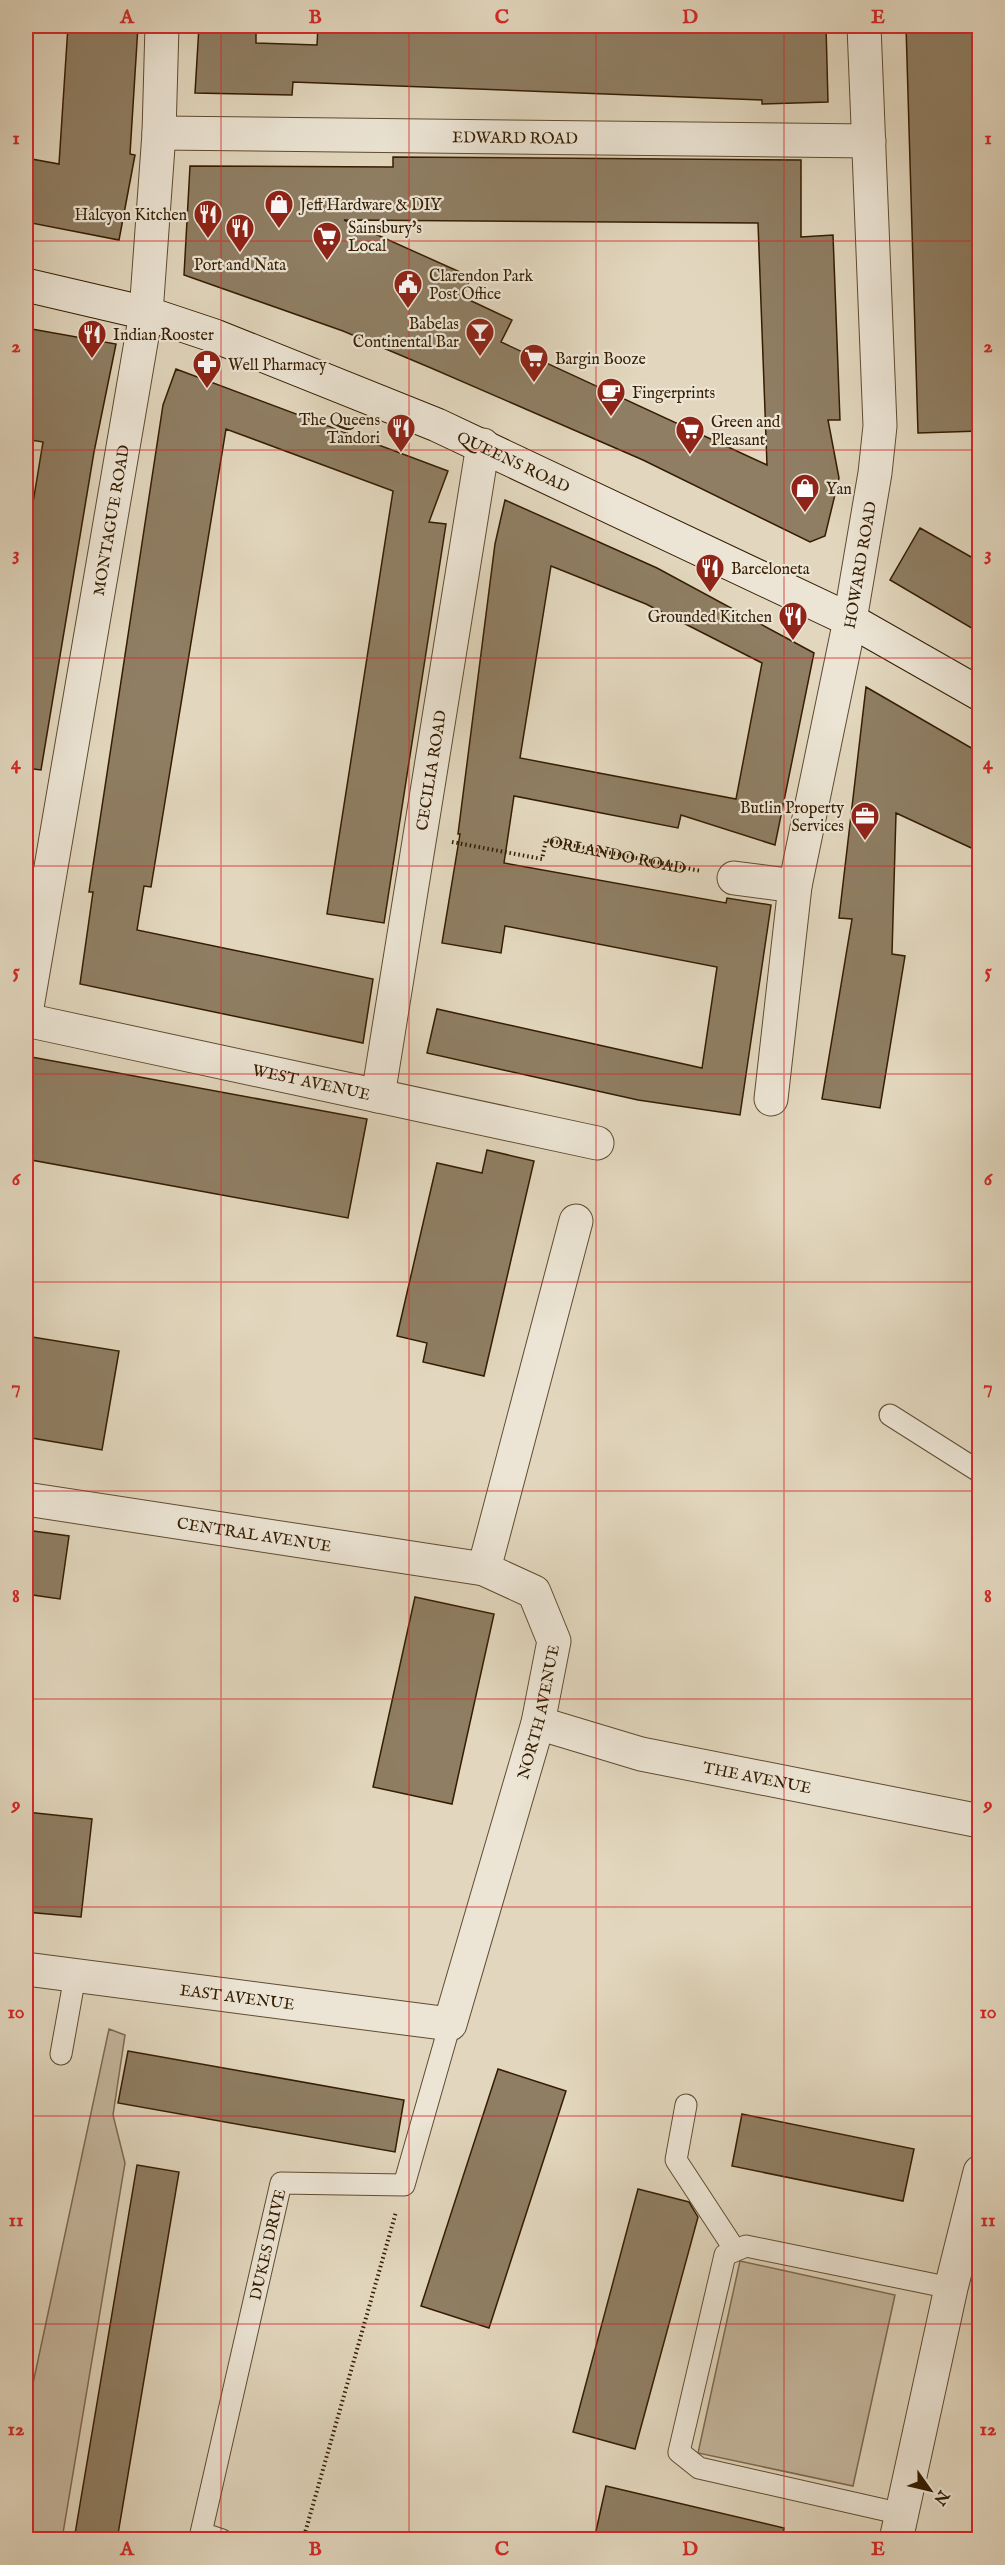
<svg xmlns="http://www.w3.org/2000/svg" width="1005" height="2565" viewBox="0 0 1005 2565" font-family="'IM FELL English',serif">
	<style>
		.green { fill: #c5b79e; stroke: #7d6a4f; stroke-width: 1.5 }
		.building { fill: #8f7e63; stroke: #351d00; stroke-width: 1.5; fill-rule: evenodd }
		.lines { fill: none; stroke-linecap: round; stroke-linejoin: round }
		.lane-casing { stroke: #604c30; stroke-width: 23 }
		.street-casing { stroke: #604c30; stroke-width: 35 }
		.secondary-casing { stroke: #351d00; stroke-width: 35 }
		.path { stroke: #351d00; stroke-width: 4; stroke-dasharray: 1.5 3; stroke-linecap: butt }
		.lane { stroke: #ece5d5; stroke-width: 21 }
		.street { stroke: #ece5d5; stroke-width: 33 }
		.secondary { stroke: #ece5d5; stroke-width: 33 }
		.grid { fill: none; stroke: #d62828; stroke-width: 1.5; stroke-opacity: 0.55 }
		.labels { text-anchor: middle; stroke-width: 4.5; stroke-linejoin: round; paint-order: stroke }
		.street-label { font-size: 16px; fill: #351d00; stroke: #ece5d5 }
		.poi-label { font-size: 16px; fill: #351d00; stroke: #ece5d5; text-anchor: start }
		.neatline { fill: none; stroke: #d62828; stroke-width: 2 }
		.grid-label { font-size: 20px; text-anchor: middle; font-weight: bold; fill: #d62828 }
	</style>
	<rect width="100%" height="100%" fill="#e2d7be"/>
	<filter id="stains"><feTurbulence type="fractalNoise" baseFrequency=".00333" numOctaves="4"/><feColorMatrix values="0 0 0 0 .2 0 0 0 0 .09 0 0 0 0 .02 0 0 0 .5 -.17"/></filter>
	<radialGradient id="worn" r=".72"><stop offset=".6" stop-color="#630" stop-opacity="0"/><stop offset="1" stop-color="#630" stop-opacity=".3"/></radialGradient>
	<path class="green" d="M109,2029L125,2035L113,2115L125,2163L62,2539H26V2416Z
		M740,2261L895,2295L853,2486L698,2453Z"/>
	<path class="building" d="M68,26H138L130,154L135,155L119,240L26,222V158L59,164Z
		M199,26H256V43L317,45L318,26H570L760,32V26H826L828,102L762,104V100L293,82L292,95L195,93Z
		M906,26H980V431L918,433Z
		M393,157L801,160V237L833,235L840,420H828L839,478L825,536L810,542L643,460L431,368L343,331L184,275L190,166L393,167ZM344,220L758,223L767,465L501,342L512,320L463,297L471,277Z
		M26,328L116,344L94,452L41,770L26,768V545L43,442L26,439Z
		M176,369L448,471L429,522L446,524L384,923L327,914L393,491L226,429L151,887L144,886L137,930L373,979L363,1043L80,984L93,892H89L163,405Z
		M505,500L657,568L814,653L775,845L681,815L678,828L514,796L504,863L726,903L727,898L771,905L740,1115L638,1100L427,1053L437,1009L702,1068L717,967L505,926L501,953L442,943L460,834H458L495,544ZM551,566L646,604L762,663L736,799L520,758Z
		M920,528L980,562V633L890,580Z
		M866,687L980,753V852L896,813L892,954L905,956L880,1108L822,1099L852,919L839,918Z
		M26,1056L367,1119L348,1218L26,1159Z
		M487,1150L534,1161L484,1376L423,1362L427,1343L397,1336L437,1163L482,1173Z
		M26,1336L119,1351L102,1450L26,1437Z
		M26,1530L69,1536L60,1599L26,1594Z
		M415,1597L494,1614L452,1804L373,1787Z
		M26,1812L92,1819L81,1917L26,1912Z
		M128,2051L404,2100L395,2152L118,2103Z
		M498,2069L566,2091L489,2328L421,2306Z
		M742,2114L914,2149L903,2201L732,2166Z
		M137,2165L179,2172L117,2540H74Z
		M638,2189L689,2202L698,2217L635,2449L573,2432Z
		M606,2486L784,2528L782,2540H594Z"/>
	<g class="lines">
		<g class="lane-casing">
			<g id="lane">
				<path d="M890,1415L980,1472"/>
				<path d="M61,2054L75,1976"/>
				<path d="M686,2105L676,2160L735,2250"/>
				<path d="M902,2514L699,2468L679,2452L725,2255L746,2246L951,2288"/>
				<path id="s2" d="M222,2540L201,2533L281,2183L404,2185L450,2024"/>
			</g>
		</g>
		<g class="street-casing">
			<g id="street">
				<path id="s3" d="M159,133L869,141"/>
				<path d="M734,878L795,886"/>
				<path id="s4" d="M26,1013L146,313L159,133L162,26"/>
				<path id="s5" d="M26,1020L597,1143"/>
				<path id="s6" d="M378,1096L483,445"/>
				<path id="s7" d="M771,1099L795,886L850,620L875,473L880,426L864,26"/>
				<path id="s8" d="M26,1499L484,1569"/>
				<path id="s9" d="M538,1723L641,1754L980,1821"/>
				<path id="s10" d="M26,1969L450,2024L538,1723L554,1641L534,1592L484,1569L576,1221"/>
				<path d="M896,2540L951,2288L980,2172"/>
			</g>
		</g>
		<g class="secondary-casing">
			<g id="secondary">
				<path id="s11" d="M26,285L146,313L215,336L437,425L850,620L980,694"/>
			</g>
		</g>
		<g class="path">
			<path id="s1" d="M452,842L542,859L546,840L701,871"/>
			<path d="M303,2540L396,2212"/>
		</g>
		<use href="#lane" class="lane"/>
		<use href="#street" class="street"/>
		<use href="#secondary" class="secondary"/>
	</g>
	<path class="grid" d="M221,26V2540M409,26V2540M596,26V2540M784,26V2540M26,241H980M26,450H980M26,658H980M26,866H980M26,1074H980M26,1282H980M26,1491H980M26,1699H980M26,1907H980M26,2116H980M26,2324H980"/>
	<defs>
		<g id="shop-pin" transform="scale(1.5)"><path d="M0 17L-7.5 6A9.5 9.5 0 1 1 7.5 6Z" fill="#8f2418" stroke="#ece5d5"/><path d="M-5-2.5h2.3a2.7 3.5 0 0 1 5.4 0H5L5.5 6h-11ZM-1.5-2.5h3a1.5 2.3 0 0 0-3 0Z" fill="#fff"/></g>
		<g id="restaurant-pin" transform="scale(1.5)"><path d="M0 17L-7.5 6A9.5 9.5 0 1 1 7.5 6Z" fill="#8f2418" stroke="#ece5d5"/><path d="M-5-6h1v4h1v-4h1v4h1v-4h1v5L-1.5 .5V6h-2V.5L-5-1ZM5-6V6H3V1.5H1.5Q1.5-4 5-6Z" fill="#fff"/></g>
		<g id="supermarket-pin" transform="scale(1.5)"><path d="M0 17L-7.5 6A9.5 9.5 0 1 1 7.5 6Z" fill="#8f2418" stroke="#ece5d5"/><path d="M-6-5.5h2.5l.6 2H6L4.5 2H-2.5L-4.4-4H-6ZM-1.5 3.2a1.3 1.3 0 1 0 .1 0ZM3 3.2a1.3 1.3 0 1 0 .1 0Z" fill="#fff"/></g>
		<g id="civic-pin" transform="scale(1.5)"><path d="M0 17L-7.5 6A9.5 9.5 0 1 1 7.5 6Z" fill="#8f2418" stroke="#ece5d5"/><path d="M-.6-6.5H3V-4.5H.6V-3L4-1V1h2V6H-6V1h2V-1L-.6-3ZM-1.2 2.5V6h2.4V2.5Z" fill="#fff"/></g>
		<g id="bar-pin" transform="scale(1.5)"><path d="M0 17L-7.5 6A9.5 9.5 0 1 1 7.5 6Z" fill="#8f2418" stroke="#ece5d5"/><path d="M-6-5H6L.8 .8V4.5H3.5V6h-7V4.5H-.8V.8Z" fill="#fff"/></g>
		<g id="pharmacy-pin" transform="scale(1.5)"><path d="M0 17L-7.5 6A9.5 9.5 0 1 1 7.5 6Z" fill="#8f2418" stroke="#ece5d5"/><path d="M-2-6h4v4h4v4h-4v4h-4v-4h-4v-4h4Z" fill="#fff"/></g>
		<g id="cafe-pin" transform="scale(1.5)"><path d="M0 17L-7.5 6A9.5 9.5 0 1 1 7.5 6Z" fill="#8f2418" stroke="#ece5d5"/><path d="M-5.5-4.5H6V0H3Q3 3.5 0 3.5H-2.5Q-5.5 3.5-5.5 0ZM3-3.2v2h1.7v-2ZM-6 4.5H4V6H-6Z" fill="#fff"/></g>
		<g id="office-pin" transform="scale(1.5)"><path d="M0 17L-7.5 6A9.5 9.5 0 1 1 7.5 6Z" fill="#8f2418" stroke="#ece5d5"/><path d="M-6-3h4V-5.5h4V-3h4V5H-6ZM-1-4.5V-3h2v-1.5ZM-6 0V1H6V0Z" fill="#fff"/></g>
	</defs>
	<g fill-rule="evenodd">
		<use href="#shop-pin" x="279" y="204"/>
		<use href="#restaurant-pin" x="208" y="214"/>
		<use href="#restaurant-pin" x="240" y="228"/>
		<use href="#supermarket-pin" x="327" y="236"/>
		<use href="#civic-pin" x="408" y="284"/>
		<use href="#bar-pin" x="480" y="332"/>
		<use href="#restaurant-pin" x="92" y="334"/>
		<use href="#supermarket-pin" x="534" y="358"/>
		<use href="#pharmacy-pin" x="207" y="364"/>
		<use href="#cafe-pin" x="611" y="392"/>
		<use href="#restaurant-pin" x="401" y="428"/>
		<use href="#supermarket-pin" x="690" y="430"/>
		<use href="#shop-pin" x="805" y="488"/>
		<use href="#restaurant-pin" x="710" y="568"/>
		<use href="#restaurant-pin" x="793" y="616"/>
		<use href="#office-pin" x="865" y="816"/>
	</g>
	<g class="labels">
		<g class="street-label">
			<text dy="6" stroke="none"><textPath href="#s3" startOffset="356">EDWARD ROAD</textPath></text>
			<text dy="6" stroke="none"><textPath href="#s11" startOffset="520">QUEENS ROAD</textPath></text>
			<text dy="6" stroke="none"><textPath href="#s4" startOffset="500">MONTAGUE ROAD</textPath></text>
			<text dy="6" stroke="none"><textPath href="#s7" startOffset="542">HOWARD ROAD</textPath></text>
			<text dy="6" stroke="none"><textPath href="#s6" startOffset="330">CECILIA ROAD</textPath></text>
			<text dy="6" stroke="none"><textPath href="#s1" startOffset="184">ORLANDO ROAD</textPath></text>
			<text dy="6" stroke="none"><textPath href="#s5" startOffset="292">WEST AVENUE</textPath></text>
			<text dy="6" stroke="none"><textPath href="#s8" startOffset="231">CENTRAL AVENUE</textPath></text>
			<text dy="6" stroke="none"><textPath href="#s10" startOffset="752">NORTH AVENUE</textPath></text>
			<text dy="6" stroke="none"><textPath href="#s9" startOffset="226">THE AVENUE</textPath></text>
			<text dy="6" stroke="none"><textPath href="#s10" startOffset="213">EAST AVENUE</textPath></text>
			<text dy="6" stroke="none"><textPath href="#s2" startOffset="318">DUKES DRIVE</textPath></text>
		</g>
		<g class="poi-label">
			<text x="300" y="210">Jeff Hardware &amp; DIY</text>
			<text x="187" y="220" text-anchor="end">Halcyon Kitchen</text>
			<text x="348" y="233">Sainsbury's<tspan x="348" dy="18">Local</tspan></text>
			<text x="240" y="270" text-anchor="middle">Port and Nata</text>
			<text x="429" y="281">Clarendon Park<tspan x="429" dy="18">Post Office</tspan></text>
			<text x="459" y="329" text-anchor="end">Babelas<tspan x="459" dy="18">Continental Bar</tspan></text>
			<text x="113" y="340">Indian Rooster</text>
			<text x="555" y="364">Bargin Booze</text>
			<text x="228" y="370">Well Pharmacy</text>
			<text x="632" y="398">Fingerprints</text>
			<text x="380" y="425" text-anchor="end">The Queens<tspan x="380" dy="18">Tandori</tspan></text>
			<text x="711" y="427">Green and<tspan x="711" dy="18">Pleasant</tspan></text>
			<text x="826" y="494">Yan</text>
			<text x="731" y="574">Barceloneta</text>
			<text x="772" y="622" text-anchor="end">Grounded Kitchen</text>
			<text x="844" y="813" text-anchor="end">Butlin Property<tspan x="844" dy="18">Services</tspan></text>
		</g>
	</g>
	<rect width="1005" height="2565" fill="none" stroke="#e2d7be" stroke-width="66"/>
	<g transform="translate(930 2490) rotate(124)" stroke="#ece5d5" stroke-width="4.5" paint-order="stroke">
	<path d="M0-4.5L10 22L0 15L-10 22Z" fill="#351d00"/>
	<text y="-9" font-size="16" font-weight="bold" text-anchor="middle" fill="#351d00">N</text>
	</g>
	<rect x="33" y="33" width="939" height="2499" class="neatline"/>
	<g class="grid-label">
		<text x="127" y="23">A</text>
		<text x="315" y="23">B</text>
		<text x="502" y="23">C</text>
		<text x="690" y="23">D</text>
		<text x="878" y="23">E</text>
		<text x="16" y="144">1</text>
		<text x="988" y="144">1</text>
		<text x="16" y="352">2</text>
		<text x="988" y="352">2</text>
		<text x="16" y="560">3</text>
		<text x="988" y="560">3</text>
		<text x="16" y="769">4</text>
		<text x="988" y="769">4</text>
		<text x="16" y="977">5</text>
		<text x="988" y="977">5</text>
		<text x="16" y="1185">6</text>
		<text x="988" y="1185">6</text>
		<text x="16" y="1393">7</text>
		<text x="988" y="1393">7</text>
		<text x="16" y="1602">8</text>
		<text x="988" y="1602">8</text>
		<text x="16" y="1810">9</text>
		<text x="988" y="1810">9</text>
		<text x="16" y="2018">10</text>
		<text x="988" y="2018">10</text>
		<text x="16" y="2226">11</text>
		<text x="988" y="2226">11</text>
		<text x="16" y="2435">12</text>
		<text x="988" y="2435">12</text>
		<text x="127" y="2555">A</text>
		<text x="315" y="2555">B</text>
		<text x="502" y="2555">C</text>
		<text x="690" y="2555">D</text>
		<text x="878" y="2555">E</text>
	</g>
	<rect width="100%" height="100%" filter="url(#stains)"/>
	<rect width="100%" height="100%" fill="url(#worn)"/>
</svg>
